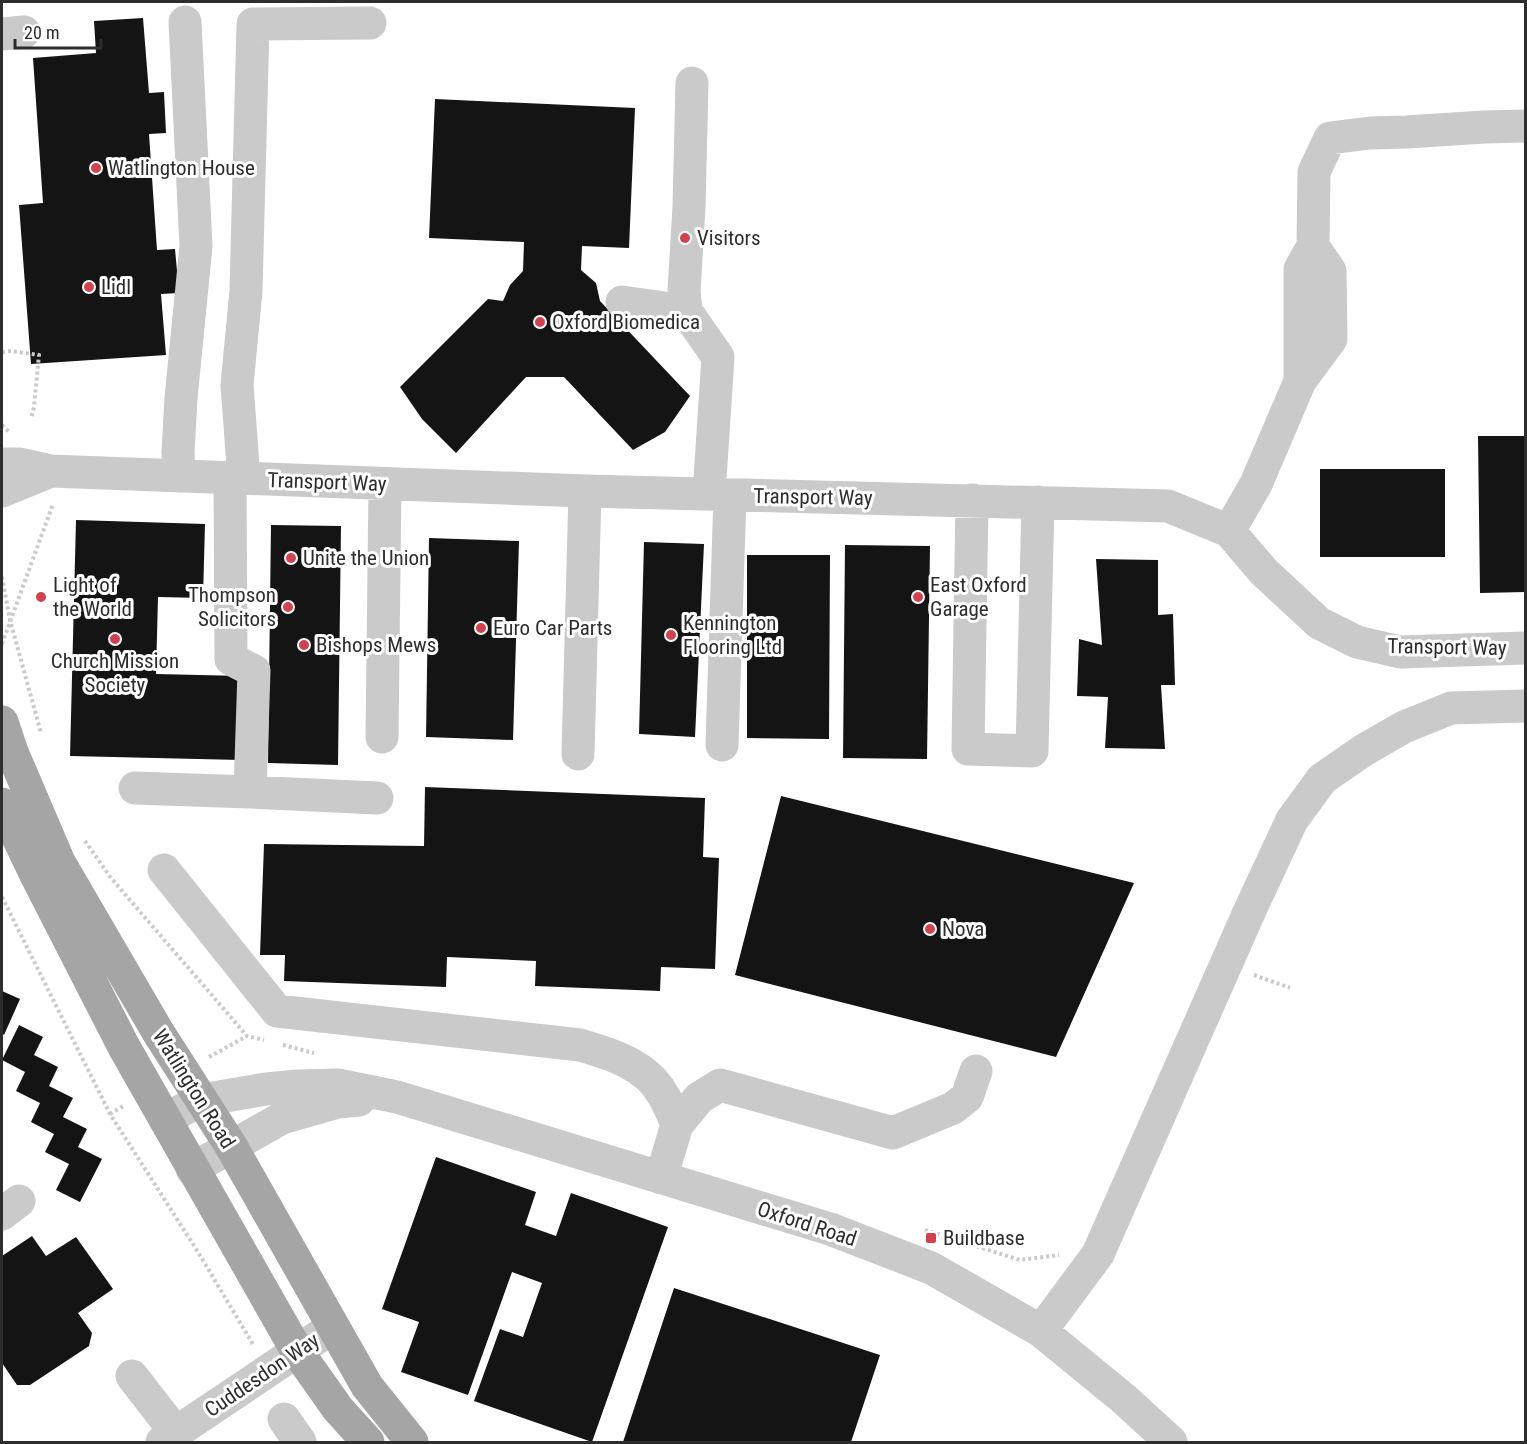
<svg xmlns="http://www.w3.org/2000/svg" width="1527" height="1444" viewBox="0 0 1527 1444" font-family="'Roboto Condensed',sans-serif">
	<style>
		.building { fill: #141414 }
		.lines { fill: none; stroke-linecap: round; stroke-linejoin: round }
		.path { stroke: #cacaca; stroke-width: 4; stroke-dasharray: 3 3; stroke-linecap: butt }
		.minor { stroke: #cacaca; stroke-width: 33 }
		.major { stroke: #a5a5a5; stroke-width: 33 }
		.poi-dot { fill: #d1424e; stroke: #fff; stroke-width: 2 }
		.labels { text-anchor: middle; stroke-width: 6; stroke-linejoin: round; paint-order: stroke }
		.poi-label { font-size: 21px; fill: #2d2d2d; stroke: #fff; text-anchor: start }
		.street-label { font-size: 21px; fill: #2d2d2d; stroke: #fff }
	</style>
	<rect width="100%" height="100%" fill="#fff"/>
	<path class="building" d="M143,18L149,93L164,92L166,133L149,134L157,250L175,249L179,293L161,294L166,355L31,364L19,205L43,203L33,58L96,53L94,21Z
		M435,99L635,108L629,248L582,246L581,270L596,283L600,301L690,396L665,432L633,450L564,377H526L456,453L422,419L400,387L488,299L503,301L510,285L523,271L524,242L429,238Z
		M1478,436H1526V592L1480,593Z
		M1320,469H1445V557H1320Z
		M76,520L205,524L203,598L158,597L156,674L243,676L241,760L70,756Z
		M271,525L341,526L338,765L268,763Z
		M429,538L519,541L513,740L426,737Z
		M644,542L704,544L695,737L639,734Z
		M845,545L930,546L927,759L843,758Z
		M747,555H830L829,739L747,738Z
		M1096,559L1158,560V615L1173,614L1175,685H1161L1165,749L1105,748L1108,697L1077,696L1079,639L1102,645Z
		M425,787L705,798L703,857L719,858L715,969L661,967L660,991L535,986L536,961L447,957L446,987L284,981L285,955H260L264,844L424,846Z
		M781,796L1134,883L1056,1057L735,975Z
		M2,991L20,999L4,1035L2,1033Z
		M19,1025L43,1037L34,1055L58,1067L49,1086L73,1098L63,1117L87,1129L78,1147L102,1159L80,1202L56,1190L69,1164L45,1152L54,1134L31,1122L40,1103L16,1091L25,1072L2,1060Z
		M436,1157L536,1192L525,1225L556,1236L571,1193L668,1227L592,1442L474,1401L500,1329L523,1337L542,1283L512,1272L468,1395L401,1372L419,1322L382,1309Z
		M32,1236L46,1256L76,1237L113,1289L78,1313L92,1333L89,1346L30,1385H17L2,1363V1256Z
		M674,1288L880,1355L851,1442H623Z"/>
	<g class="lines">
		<path class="path" d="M2,352L11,351L39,355L34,407L31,419
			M2,425L10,433
			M2,577L10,620L41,733
			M2,644L53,504
			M85,841L111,878L247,1036L264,1040
			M2,897L110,1114L198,1252L254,1346
			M1254,975L1290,988
			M283,1045L314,1053
			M209,1057L247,1036
			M110,1114L125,1105
			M925,1230L1020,1260L1059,1255"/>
		<path class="minor" d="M2,34L24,32
			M692,83L689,207L684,291L686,311L718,357L709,494
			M622,302L686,311
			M1300,381V269L1313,246L1314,172L1330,138L1370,133L1407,132L1484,127L1526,126
			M2,464H20L51,471L585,491L1168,506L1229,531L1264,572L1319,623L1357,642L1400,652L1526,648
			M179,476L178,452L181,398L196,246L185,22
			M244,479L237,385L246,291L253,24L370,23
			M2,491L51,471
			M972,500L968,749L1032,751L1038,502
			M1229,531L1256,484L1300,381L1331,339L1330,271L1313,246
			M382,737L385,484
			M722,745L730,495
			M578,754L585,491
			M135,788L250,792L254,671L231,659L230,478
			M250,792L377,798
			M164,870L277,1011L580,1045C611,1054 647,1065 663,1095C669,1104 673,1115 677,1125
			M165,1119L202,1100L266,1089L298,1086L338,1085L397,1097L830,1229L931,1268L1041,1331L1124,1399L1171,1442
			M192,1169L282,1118L338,1102L359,1100
			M661,1178L677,1125L699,1098L720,1085L893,1133L953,1108L967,1097L976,1071
			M2,1214L19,1201
			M1041,1331L1098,1254L1250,910L1292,820L1322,779L1364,750L1404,727L1451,708L1526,706
			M132,1376L176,1433
			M284,1419L300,1442
			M162,1442L333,1327"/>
		<path class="major" d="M2,722L12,752L59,862L158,1032L231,1146L367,1386L412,1442
			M2,804L37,877L124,1047L297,1351L338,1409L368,1442"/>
	</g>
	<g class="poi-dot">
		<circle cx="96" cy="168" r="6"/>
		<circle cx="685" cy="238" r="6"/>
		<circle cx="89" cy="287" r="6"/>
		<circle cx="540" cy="322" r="6"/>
		<circle cx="291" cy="558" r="6"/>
		<circle cx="41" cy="597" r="6"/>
		<circle cx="918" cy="597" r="6"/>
		<circle cx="288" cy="607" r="6"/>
		<circle cx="481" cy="628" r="6"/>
		<circle cx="671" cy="635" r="6"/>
		<circle cx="115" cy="639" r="6"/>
		<circle cx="304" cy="645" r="6"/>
		<circle cx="930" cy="929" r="6"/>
		<rect x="925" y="1232" width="12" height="12" rx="3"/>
	</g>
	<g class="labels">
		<g class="poi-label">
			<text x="108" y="175">Watlington House</text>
			<text x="697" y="245">Visitors</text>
			<text x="101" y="294">Lidl</text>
			<text x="552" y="329">Oxford Biomedica</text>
			<text x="303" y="565">Unite the Union</text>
			<text x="53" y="592">Light of<tspan x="53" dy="24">the World</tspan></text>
			<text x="930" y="592">East Oxford<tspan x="930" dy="24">Garage</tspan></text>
			<text x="276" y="602" text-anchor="end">Thompson<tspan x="276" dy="24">Solicitors</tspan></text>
			<text x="683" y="630">Kennington<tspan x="683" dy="24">Flooring Ltd</tspan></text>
			<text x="493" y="635">Euro Car Parts</text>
			<text x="316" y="652">Bishops Mews</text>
			<text x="115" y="668" text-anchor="middle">Church Mission<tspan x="115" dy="24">Society</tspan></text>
			<text x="942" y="936">Nova</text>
			<text x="943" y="1245">Buildbase</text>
		</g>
		<g class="street-label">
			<text transform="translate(327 482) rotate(2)" y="7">Transport Way</text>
			<text transform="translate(813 497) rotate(1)" y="7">Transport Way</text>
			<text transform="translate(1447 647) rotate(1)" y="7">Transport Way</text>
			<text transform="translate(194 1089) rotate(58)" y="7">Watlington Road</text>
			<text transform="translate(807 1224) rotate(18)" y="7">Oxford Road</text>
			<text transform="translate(262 1375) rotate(-34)" y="7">Cuddesdon Way</text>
		</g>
	</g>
	<rect width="1527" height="1444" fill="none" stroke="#2d2d2d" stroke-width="6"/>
	<path d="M15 39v9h86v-9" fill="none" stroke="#2d2d2d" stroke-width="3"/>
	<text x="24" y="39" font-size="18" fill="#2d2d2d" stroke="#ffffff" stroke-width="4.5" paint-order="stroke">20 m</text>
</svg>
